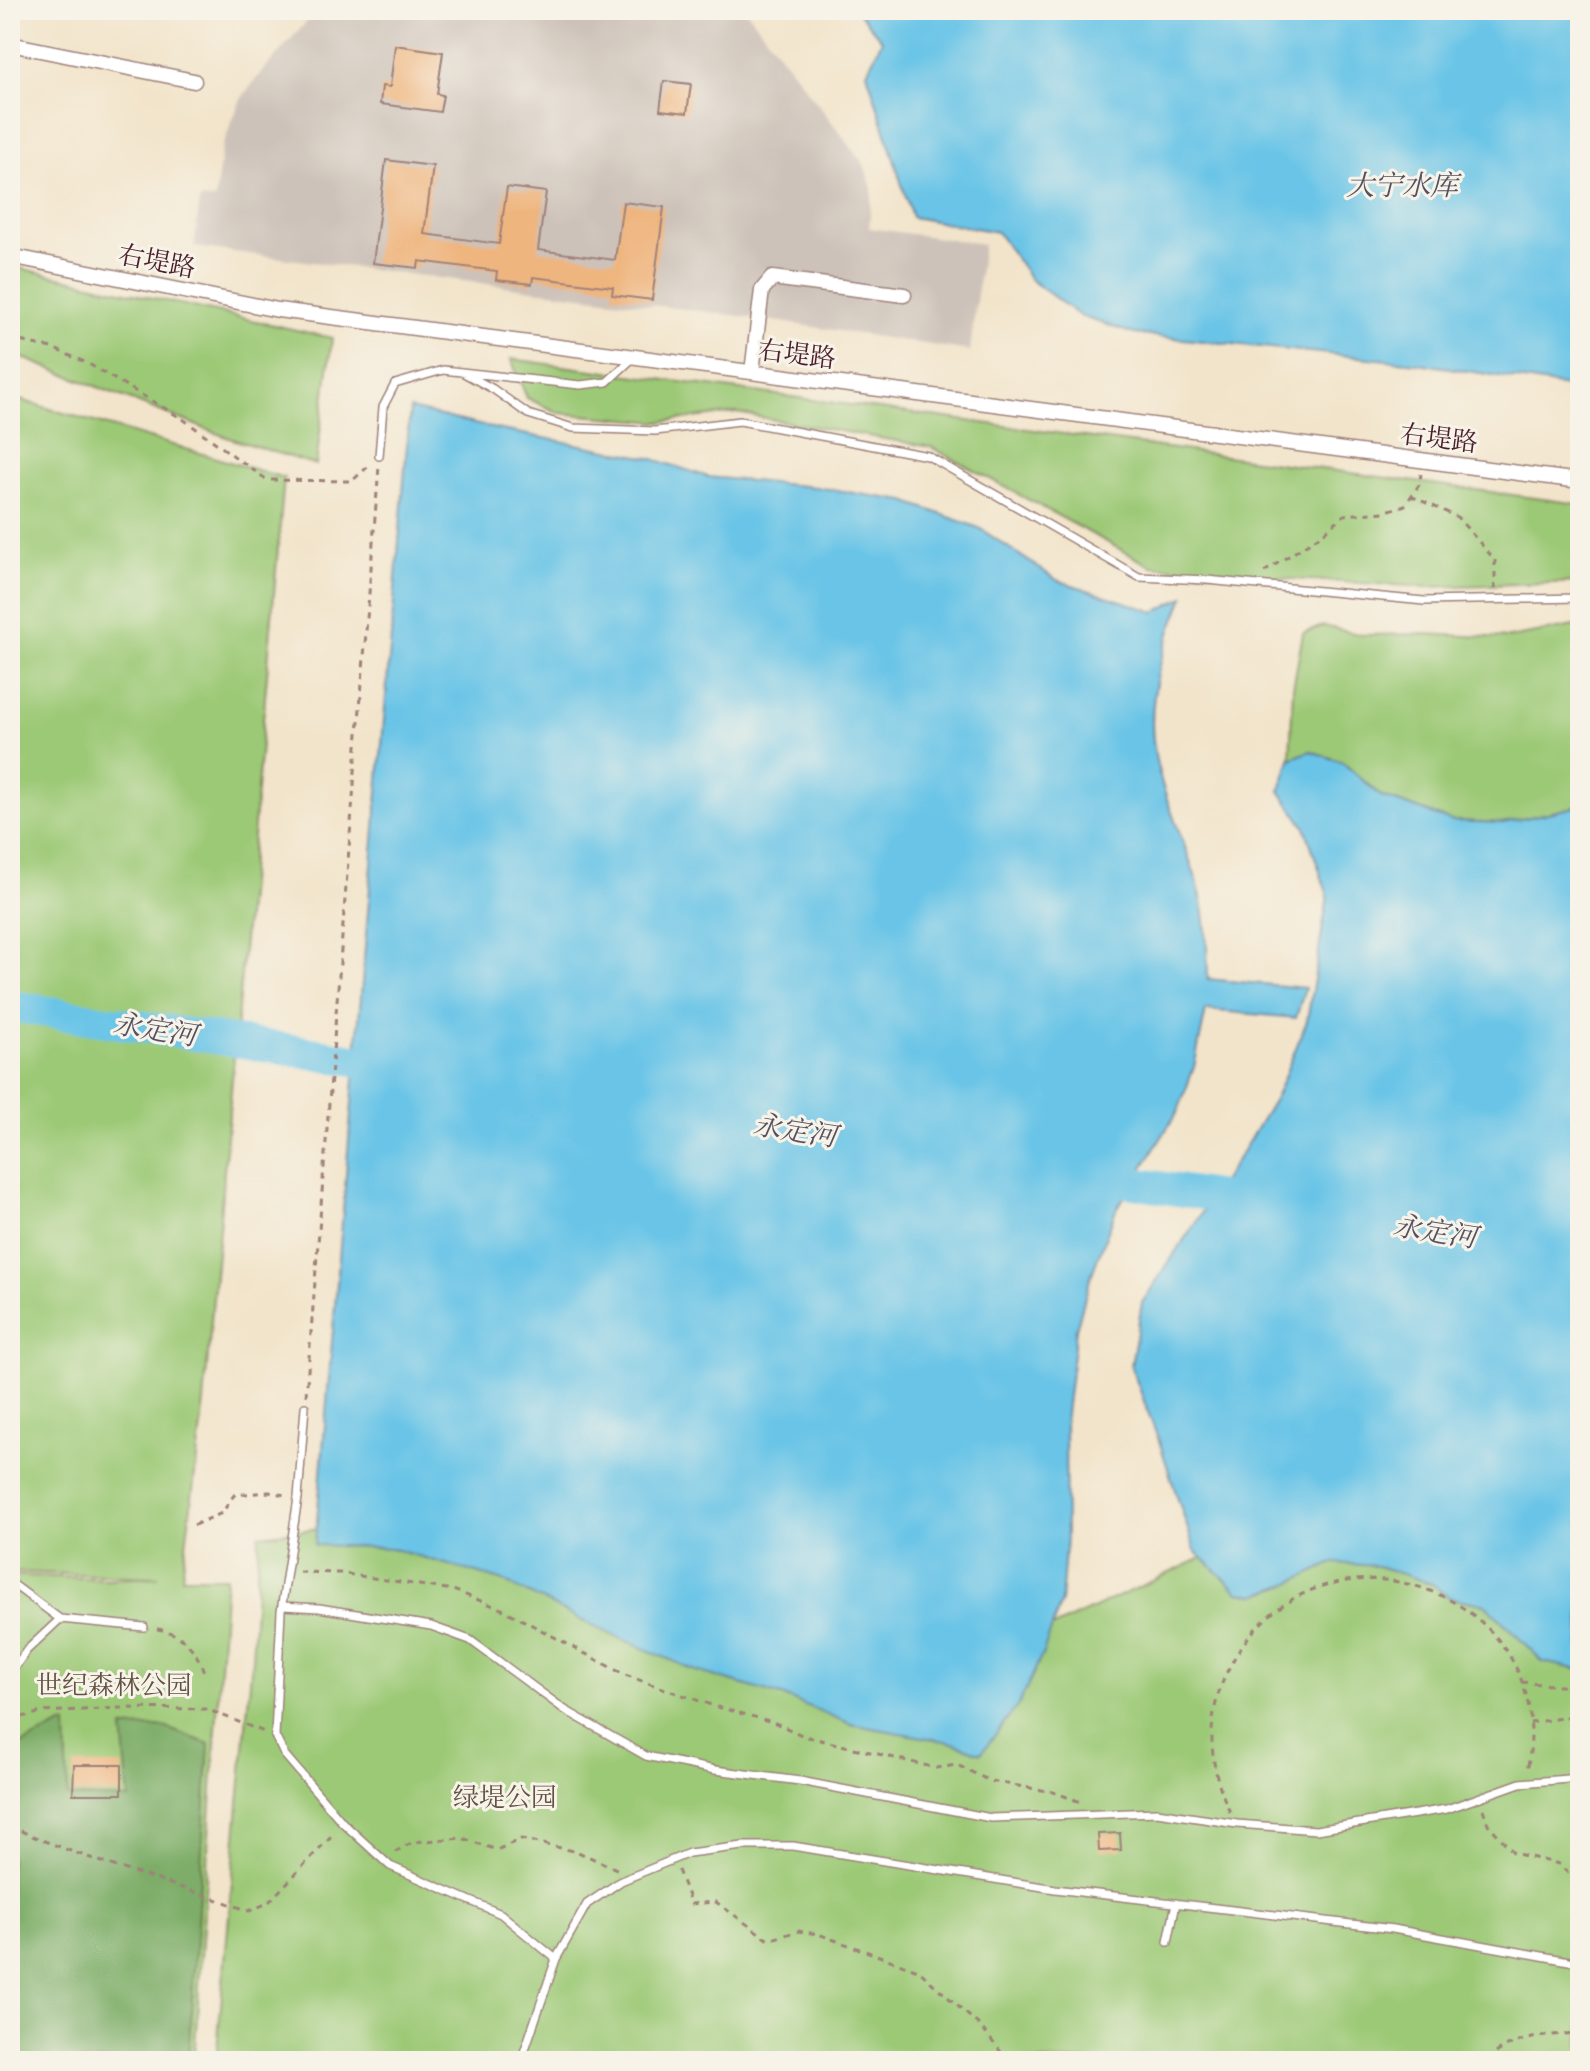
<svg xmlns="http://www.w3.org/2000/svg" width="1590" height="2071" viewBox="0 0 1590 2071" font-family="Cardo,'Noto Serif SC',serif">
	<style>
		.industrial { fill: #cdc2b9 }
		.green { fill: #9cc976; stroke: #737450; stroke-width: 2 }
		.forest { fill: #7dad67; stroke: #646649; stroke-width: 2 }
		.water { fill: #69c4e7; stroke: #5a7289; stroke-width: 2 }
		.lines { fill: none; stroke-linecap: round; stroke-linejoin: round }
		.river { stroke: #69c4e7; stroke-width: 32 }
		.building { fill: #efb57f }
		.service-casing { stroke: #9e827a; stroke-width: 10 }
		.minor-casing { stroke: #9e827a; stroke-width: 17 }
		.path { stroke: #9e827a; stroke-width: 3; stroke-dasharray: 6 6; stroke-linecap: butt }
		.service { stroke: #fff; stroke-width: 7 }
		.minor { stroke: #fff; stroke-width: 14 }
		.labels { text-anchor: middle; stroke-width: 6; stroke-linejoin: round; paint-order: stroke }
		.street-label { font-size: 26px; fill: #4a1f2b; stroke: #f7f3e8 }
		.park-label { font-size: 26px; fill: #635242; stroke: #f7f3e8 }
		.water-label { font-size: 28px; font-style: italic; fill: #535163; stroke: #f7f3e8 }
	</style>
	<rect width="100%" height="100%" fill="#f7f3e8"/>
	<filter id="ink" filterUnits="userSpaceOnUse"><feTurbulence type="fractalNoise" baseFrequency=".0125" numOctaves="2"/><feDisplacementMap in="SourceGraphic" scale="16" xChannelSelector="R" yChannelSelector="G"/><feConvolveMatrix kernelMatrix="1 2 1 2 8 2 1 2 1" color-interpolation-filters="sRGB"/></filter>
	<filter id="wash" filterUnits="userSpaceOnUse"><feTurbulence type="fractalNoise" baseFrequency=".006" numOctaves="4" result="noise"/><feDisplacementMap in="SourceGraphic" scale="32" xChannelSelector="R" yChannelSelector="G"/><feGaussianBlur stdDeviation="1.8" result="paint"/><feColorMatrix in="noise" values="0 0 0 0 0 0 0 0 0 0 0 0 0 0 0 0 0 1.4 0 .05"/><feComposite in="paint" operator="in"/></filter>
	<g filter="url(#wash)">
		<rect width="100%" height="100%" fill="#f2e4ca"/>
		<path class="industrial" d="M317,10H746L863,163L872,188L869,228L983,244L970,351L756,318L194,247L200,199L215,200L222,147L241,99L260,74Z"/>
		<path class="green" d="M10,266L332,338L316,465L229,438L10,353Z
			M511,359L1580,504V582L1427,587L1292,579L1151,566L931,447L736,413L659,422L559,413L527,398Z
			M10,397L284,478L204,1402L182,1577H226L194,2061H10V1575L106,1579L159,1577L10,1572Z
			M1580,625V806L1503,823L1451,821L1381,796L1342,762L1311,751L1290,759L1293,688L1303,633L1323,626L1363,635L1424,634L1509,638Z
			M492,1509L933,1683L1238,1541L1580,1589V2061H216L252,1659L259,1535Z"/>
		<path class="forest" d="M66,1723L68,1797L129,1799L123,1728L164,1727L209,1744L188,2061H10V1750Z"/>
		<path class="water" d="M856,10H1580V389L1418,363L1134,334L1080,316L1031,280L997,232L912,217L867,72L882,40Z
			M410,409L496,429L650,458L708,477L815,487L905,501L979,528L1057,580L1155,612L1184,597C1165,643 1148,690 1153,740C1158,794 1187,841 1200,893C1207,920 1207,951 1208,979L1305,988L1296,1018L1206,1010L1194,1067L1178,1111L1115,1212L1090,1279L1076,1329L1065,1422L1066,1539L1061,1602L1043,1653L1019,1704L981,1753L950,1742L851,1724L788,1698L696,1671L606,1632L501,1580L390,1548L315,1545Z
			M1310,751L1342,762L1381,796L1451,821L1503,823L1580,806V1670L1543,1662L1485,1604L1450,1598L1432,1584L1378,1566L1333,1563L1291,1583L1256,1595L1239,1592L1195,1551L1161,1447L1131,1366L1142,1303L1244,1149L1277,1094L1307,1021L1328,896L1305,827L1280,791L1290,759Z"/>
		<g class="lines">
			<path class="river" d="M10,1006L399,1067
				M1089,1176L1253,1202"/>
		</g>
		<g id="blocks">
			<path class="building" d="M395,45L443,52L437,94L443,95L440,112L380,104L382,86L390,87Z
				M664,81L691,84L687,113L660,110Z
				M386,160L433,166L424,234L499,244L507,187L546,192L538,250L615,260L623,202L664,207L652,300L612,295L613,287L533,277L532,284L496,280L497,271L419,261L418,268L373,263Z
				M74,1765H122V1794H73Z
				M1120,1833L1121,1850L1099,1851L1098,1834Z"/>
		</g>
	</g>
	<g filter="url(#ink)">
		<use href="#blocks" fill-opacity="0" stroke="#9e827a" stroke-width="2"/>
		<g class="lines">
			<g class="service-casing">
				<path id="service" d="M462,372L493,389L528,414L573,428L655,431L740,421L928,456L1139,577L1207,580L1424,601L1580,598
					M379,456L383,407L395,384L443,370L580,385L607,382L633,358
					M305,1407L298,1498L281,1611L275,1736L284,1754L343,1823L390,1866L501,1914L556,1959
					M10,1582L60,1619L144,1627
					M282,1606L319,1608L431,1626L470,1640L565,1710L646,1756L715,1770L800,1781L991,1818L1157,1812L1237,1824L1316,1830L1447,1809L1520,1783L1580,1778
					M10,1674L27,1650L60,1619
					M1168,1942L1176,1903
					M521,2061L556,1959L587,1904L621,1881L689,1853L743,1846H793L1055,1889L1393,1929L1580,1963"/>
			</g>
			<g class="minor-casing">
				<path id="minor" d="M10,44L194,81
					M10,256L278,310L1580,481
					M752,372L762,290L772,278L904,295"/>
			</g>
			<path class="path" d="M10,339L52,348L87,363L183,419L267,480L352,481L371,464
				M1411,496L1457,517L1495,560V589
				M1264,572L1321,535L1344,515L1384,512L1405,505L1419,485L1421,474
				M306,1396L379,466
				M10,1494L17,1488
				M194,1525L222,1513L234,1495L269,1492L285,1495
				M299,1572L340,1573L453,1590L504,1610L625,1675L717,1707L773,1722L804,1736L936,1768L957,1765L990,1781L1053,1792L1081,1802
				M157,1629C183,1633 197,1650 205,1675
				M1521,1682L1580,1688
				M10,1720L42,1712L120,1708L206,1709L264,1732
				M1530,1723L1580,1715
				M1483,1809L1488,1824L1514,1853L1559,1864L1580,1885
				M1230,1812C1208,1766 1205,1718 1227,1672C1308,1501 1566,1586 1527,1771
				M10,1826C87,1862 170,1881 249,1911L268,1903L335,1832
				M395,1852L413,1842L462,1838L497,1850L521,1839L578,1852L619,1870
				M678,1870L691,1904L716,1902L769,1940L798,1931L818,1934L918,1970L980,2026L1008,2061
				M1487,2061C1510,2036 1549,2035 1580,2033"/>
			<use href="#service" class="service"/>
			<use href="#minor" class="minor"/>
		</g>
	</g>
	<g class="labels">
		<g class="street-label">
			<text transform="translate(157 261) rotate(11)" y="9">右堤路</text>
			<text transform="translate(797 354) rotate(7)" y="9">右堤路</text>
			<text transform="translate(1439 438) rotate(7)" y="9">右堤路</text>
		</g>
		<g class="park-label">
			<text x="114" y="1694">世纪森林公园</text>
			<text x="505" y="1806">绿堤公园</text>
		</g>
		<g class="water-label">
			<text x="1402" y="195">大宁水库</text>
			<text transform="translate(155 1029) rotate(9)" y="10">永定河</text>
			<text transform="translate(795 1130) rotate(9)" y="10">永定河</text>
			<text transform="translate(1435 1231) rotate(9)" y="10">永定河</text>
		</g>
	</g>
	<rect width="1590" height="2071" fill="none" stroke="#f7f3e8" stroke-width="40"/>
</svg>
